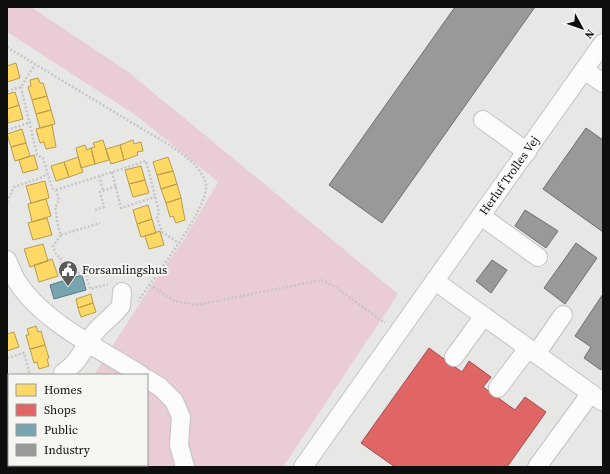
<svg xmlns="http://www.w3.org/2000/svg" width="610" height="474" viewBox="0 0 610 474" font-family="'Source Serif 4',serif">
	<style>
		.green { fill: #e9ccd4 }
		.homes { fill: #ffd966; stroke: #b79c4b }
		.shops { fill: #e06666; stroke: #a14c4b }
		.public { fill: #76a5af; stroke: #57787e }
		.industry { fill: #999; stroke: #6f6f6f }
		.lines { fill: none; stroke-linecap: round; stroke-linejoin: round }
		.minor-casing { stroke: #c3c3c2; stroke-width: 20 }
		.path { stroke: #c6c6c6; stroke-width: 2.5; stroke-dasharray: 2 2; stroke-linecap: butt }
		.minor { stroke: #fbfcfb; stroke-width: 18 }
		.labels { text-anchor: middle; stroke-width: 4; stroke-linejoin: round; paint-order: stroke }
		.street-label { font-size: 12px; fill: #0e0e0d; stroke: #f5f6f2 }
		.poi-label { font-size: 12px; fill: #0e0e0d; stroke: #f5f6f2; text-anchor: start }
	</style>
	<rect width="100%" height="100%" fill="#e7e8e6"/>
	<path class="green" d="M7,7H31L127,71L398,294L283,467H96L94,465H147V375H94L145,295L185,238L218,182L137,116L7,32Z"/>
	<path class="homes" d="M16,63L20,78L7,82V66Z
		M38,78L40,83H43L47,96L32,100L28,87L31,86L30,80Z
		M15,92L19,105L7,109V94Z
		M47,96L51,110L36,114L32,100Z
		M19,105L23,119L8,123L7,109Z
		M51,110L55,124L40,128L36,114Z
		M52,125L56,147L46,149L44,142L40,143L36,129Z
		M22,129L26,143L11,147L7,134Z
		M103,140L109,160L95,164L91,148L95,147L93,143Z
		M133,140L134,144L141,142L143,151L137,152L138,155L124,160L120,145Z
		M26,143L30,156L15,161L11,147Z
		M85,145L87,150L91,148L95,164L81,168L76,148Z
		M120,145L124,160L111,164L106,149Z
		M34,155L38,169L23,173L19,160Z
		M78,157L83,172L69,177L64,162Z
		M168,157L173,171L157,175L153,162Z
		M64,162L69,177L56,181L51,166Z
		M141,166L145,180L129,184L125,170Z
		M173,171L177,184L161,189L157,175Z
		M145,180L149,193L133,197L129,184Z
		M45,181L49,198L31,203L26,186Z
		M177,184L181,198L166,203L161,189Z
		M181,198L185,220L176,223L173,216L170,217L166,203Z
		M46,199L51,216L32,222L28,204Z
		M148,205L152,219L137,224L133,210Z
		M47,218L52,235L33,240L28,223Z
		M152,219L156,233L141,237L137,224Z
		M160,231L164,245L149,249L145,236Z
		M43,244L48,261L30,267L24,249Z
		M52,259L58,276L39,282L34,265Z
		M91,294L93,303L78,308L76,299Z
		M93,303L96,312L81,317L78,308Z
		M36,326L38,332L41,331L45,345L30,349L26,335H29L27,329Z
		M14,332L19,347L7,351V334Z
		M45,345L49,358L47,359L49,366L39,369L37,362L34,363L30,349Z
		M7,447H9V465H13V467H7Z"/>
	<path class="shops" d="M429,348L462,372L469,361L491,377L483,387L515,410L525,397L546,412L507,467H395L361,443Z"/>
	<path class="public" d="M82,275L86,290L54,299L50,285Z"/>
	<path class="industry" d="M455,7H535L382,223L329,185Z
		M586,128L603,140V232L543,189Z
		M525,210L558,231L546,248L515,226Z
		M576,243L597,258L565,304L544,288Z
		M492,260L507,270L491,293L476,281Z
		M603,294V366L601,370L584,358L591,347L575,336Z"/>
	<g class="lines">
		<g class="minor-casing">
			<g id="minor">
				<path d="M584,70L603,83"/>
				<path d="M483,120L527,152"/>
				<path d="M481,216L538,257"/>
				<path d="M7,260C10,267 13,274 16,280C42,322 100,349 141,375"/>
				<path d="M435,281L603,402"/>
				<path d="M536,354L563,315"/>
				<path d="M454,357L484,316"/>
				<path d="M63,373C81,361 83,347 96,331C104,322 113,316 121,306L122,292"/>
				<path d="M147,379L160,387L174,401L181,417L179,445L185,467"/>
				<path d="M498,388L528,348"/>
				<path id="s1" d="M303,467L603,43"/>
				<path d="M537,467L591,393"/>
			</g>
		</g>
		<path class="path" d="M7,47C46,71 86,95 126,119C148,133 173,145 192,162C198,168 205,177 206,185C209,208 152,280 138,301
			M21,87L37,155L43,158L52,188L56,190L59,200L55,208C57,217 57,226 61,235L53,246L56,255L60,257L66,277L85,271L90,289L108,284
			M7,91L21,87L35,64
			M7,130L31,122
			M112,172L121,208L155,197
			M99,176L103,190
			M56,190L146,161L159,212L157,218L162,232L179,243
			M7,202L14,187L43,177L47,173
			M95,210L104,207L100,192L116,186
			M61,235L100,223
			M149,285L175,301L196,305L322,280L335,287L385,323
			M7,358L24,353L30,375
			M7,415L9,414
			M20,467L21,465"/>
		<use href="#minor" class="minor"/>
	</g>
	<defs>
		<g id="civic-pin" transform="scale(1)"><path d="M0 17L-7.5 6A9.5 9.5 0 1 1 7.5 6Z" fill="#5a5a59" stroke="#f5f6f2"/><path d="M-.6-6.5H3V-4.5H.6V-3L4-1V1h2V6H-6V1h2V-1L-.6-3ZM-1.2 2.5V6h2.4V2.5Z" fill="#fff"/></g>
	</defs>
	<g fill-rule="evenodd">
		<use href="#civic-pin" x="68" y="270"/>
	</g>
	<g class="labels">
		<g class="street-label">
			<text dy="4" stroke="none"><textPath href="#s1" startOffset="357">Herluf Trolles Vej</textPath></text>
		</g>
		<g class="poi-label">
			<text x="82" y="274">Forsamlingshus</text>
		</g>
	</g>
	<rect width="610" height="474" fill="none" stroke="#0e0e0d" stroke-width="16"/>
	<rect x="8" y="374" width="140" height="92" fill="#f5f6f2" stroke="#999996"/>
	<rect x="16" y="384" width="20" height="12" fill="#ffd966" stroke="#999996"/>
	<text x="44" y="394" font-size="12" fill="#0e0e0d">Homes</text>
	<rect x="16" y="404" width="20" height="12" fill="#e06666" stroke="#999996"/>
	<text x="44" y="414" font-size="12" fill="#0e0e0d">Shops</text>
	<rect x="16" y="424" width="20" height="12" fill="#76a5af" stroke="#999996"/>
	<text x="44" y="434" font-size="12" fill="#0e0e0d">Public</text>
	<rect x="16" y="444" width="20" height="12" fill="#999999" stroke="#999996"/>
	<text x="44" y="454" font-size="12" fill="#0e0e0d">Industry</text>
	<g transform="translate(582 28) rotate(130)" stroke="#f5f6f2" stroke-width="3" paint-order="stroke">
	<path d="M0-3L7 15L0 10L-7 15Z" fill="#0e0e0d"/>
	<text y="-6" font-size="11" font-weight="bold" text-anchor="middle" fill="#0e0e0d">N</text>
	</g>
</svg>
